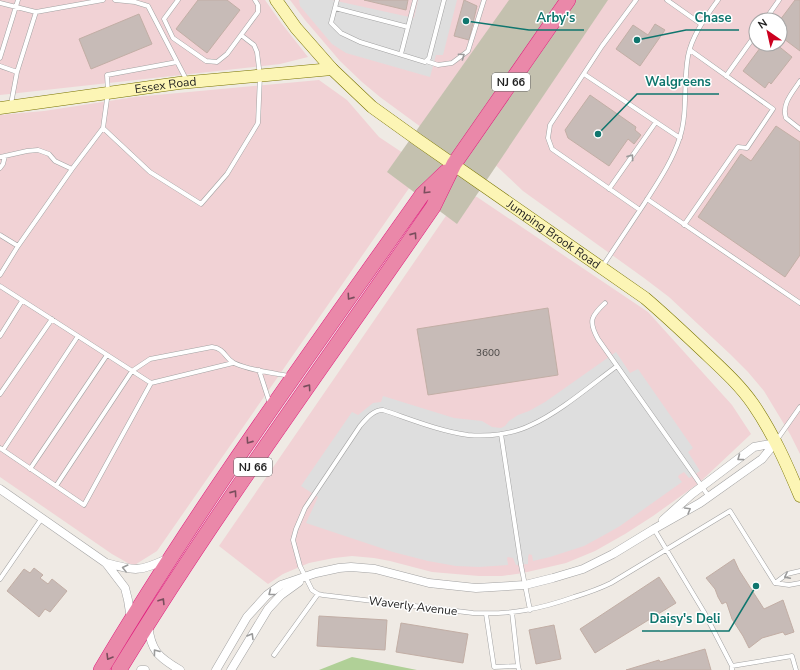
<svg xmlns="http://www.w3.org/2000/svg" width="800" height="670" viewBox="0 0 800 670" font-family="'Nunito Sans',sans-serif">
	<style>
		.commercial { fill: #f1d2d5; fill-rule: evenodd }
		.construction { fill: #c4c1af }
		.forest { fill: #b0d097 }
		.parking { fill: #dedede }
		.building { fill: #c7bbb7; stroke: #c2aea5 }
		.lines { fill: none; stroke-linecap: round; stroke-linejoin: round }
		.lane-casing { stroke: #a2a2a2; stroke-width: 5 }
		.street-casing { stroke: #a2a2a2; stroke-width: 9 }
		.secondary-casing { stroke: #797401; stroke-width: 13 }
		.highway-casing { stroke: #e01e7e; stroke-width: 16 }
		.lane { stroke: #fff; stroke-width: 4 }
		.street { stroke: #fff; stroke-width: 8 }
		.secondary { stroke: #fcf5b5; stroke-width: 12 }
		.highway { stroke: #ea88a9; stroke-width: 15 }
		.oneway { stroke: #9a9a9a }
		.oneway2 { stroke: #7a4e5d }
		.labels { text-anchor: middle; stroke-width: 3; stroke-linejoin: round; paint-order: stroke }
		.number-label { font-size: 10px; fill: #484544 }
		.shield { fill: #fff; stroke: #626262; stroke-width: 1 }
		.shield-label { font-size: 11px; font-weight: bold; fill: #1e1e1e }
		.street-label { font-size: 12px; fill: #1e1e1e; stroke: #fff }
		.leader { fill: none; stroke: #0f766e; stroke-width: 1.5 }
		.callout-dot { fill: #0f766e; stroke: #fff; stroke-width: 1.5 }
		.callout-label { font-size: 13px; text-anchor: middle; font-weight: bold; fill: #0f766e; stroke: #fff; stroke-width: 3; stroke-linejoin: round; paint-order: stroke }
	</style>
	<rect width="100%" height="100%" fill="#efeae4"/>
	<path class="commercial" d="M0,0H265L282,24L308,57L280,64L0,95Z
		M290,0H517L425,130L380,97L362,82L340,61L305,20Z
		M586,0H800V454L790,434L764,391L748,372L730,354L669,297L644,278L523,191L485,155ZM756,20H780V44H756Z
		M319,80L347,100L379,137L412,159L414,181L157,551L133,566L112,554L0,477V115L44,111L135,97Z
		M461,194L477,197L648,312L732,405L751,434L699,483L653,516L625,534L595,551L566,563L523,573L502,576H479L432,572L390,561L374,558L352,556L334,558L309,563L283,574L268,584L219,546Z"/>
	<path class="construction" d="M509,0H608L457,224L387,172Z"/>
	<path class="forest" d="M352,657L417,670H319Z"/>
	<path class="parking" d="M299,0H332L414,18L418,0H457L443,55H436L430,77L346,53L332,44L300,6Z
		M616,352L630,373L638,369L693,448L688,452L700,471L689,478L684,472L679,475L678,477L682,482L620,526L606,534L584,546L550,557L533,561L532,555L529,554L528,557V564L516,565L513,558L508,557L507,558L508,565L479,567L456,566L428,561L393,552L306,523L318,497L301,486L352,412L358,415L373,403L381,402L383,396L454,418L482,421L492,427L501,428L505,426L509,421L518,415L529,411L545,402Z"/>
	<path class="building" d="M198,0H227L240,10L207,53L176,29Z
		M364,0H408L406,10Z
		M464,0L477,6L469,40L454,36Z
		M795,0H800V51L780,36V20Z
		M139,14L152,44L91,69L79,39Z
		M655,24L665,30L640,66L616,49L633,25L648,35Z
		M763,44H776L792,57L771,84L769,82L765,88L743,71Z
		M590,95L636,127L635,130L641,135L634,144L628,139L609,166L568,138L565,130Z
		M776,126L800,142V255L785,277L698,217L741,154L751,161Z
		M548,308L558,375L428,395L417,329Z
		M734,559L739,570L764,609L783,600L794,632L785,635L783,632L762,638L749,648L743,636L732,619L727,604L726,602L722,604L718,597L715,589L706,578Z
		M34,568L43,575L40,578L48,584L52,579L67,591L50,612L45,609L39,617L7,591L24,569L30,573Z
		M659,577L676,603L595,653L580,629Z
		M319,616L387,620L385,650L317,646Z
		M401,623L468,634L463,663L396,652Z
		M554,625L561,659L536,664L529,630Z
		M705,649L711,670H626L659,660L660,662Z"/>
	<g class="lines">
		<g class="lane-casing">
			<path id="lane" d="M115,0L135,2L148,6L187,81
				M178,0L164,19L173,38L206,61L217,62L227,54L258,12V5L255,0
				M337,0L331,23L341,33L360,42L425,62L429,58L444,0
				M636,0L602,46L550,125L548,138L552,149L640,210
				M667,0L701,24
				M0,3L36,12
				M335,8L408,27L415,0
				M765,20L779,0
				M401,54L408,27
				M0,58L18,0
				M426,61L438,65L452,63L468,51L484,0
				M0,66L17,72L11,104
				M17,72L36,12L103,0
				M584,74L680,138
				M726,76L756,34
				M800,81C793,92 781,104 786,118L800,129
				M103,128L150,172L201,204L227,174L258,123L260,76L257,52L254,45L241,35
				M0,157L27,151L38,150L49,154L55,161L72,169
				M0,168L3,164L5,156
				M609,189L656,122
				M647,199L800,303
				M684,225L738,147L747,148L773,109L690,50
				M0,235L18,246
				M602,267C616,246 630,225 644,204C658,182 672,162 680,137C688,111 683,83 688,56C692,35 706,17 718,0
				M0,275L18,246L72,169L103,128L108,92L107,75L177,62
				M0,286L151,383L233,363
				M605,303C591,316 588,321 598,339L694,475L709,497
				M0,336L22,301
				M617,366C591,385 560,412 531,425C513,434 488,437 468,435C439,431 410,419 383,410C373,410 366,419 360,426L305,508L296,529L293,540L300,566L312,590L318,594L323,595L473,613C510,615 540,609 574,597C587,593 599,589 611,583L730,511L775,583L789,585L800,583
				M259,370L270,404
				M0,394L52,319
				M501,434L521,565L530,610
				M776,441L800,407
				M0,448L84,505L151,383
				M3,450L78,336
				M30,469L107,355
				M56,486L132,371L150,359L212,347C226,349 224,358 234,363C248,370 273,373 289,376
				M654,529L704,612L732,666V670
				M0,579L42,518
				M775,583L787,574L800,571
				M512,612L518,666
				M486,614L494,667L518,666L519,670
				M274,655L318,594
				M732,666L792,656L796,670"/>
		</g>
		<g class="street-casing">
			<path id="street" d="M0,489L106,563L125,588L128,600L131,619
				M663,520L692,494L754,447L775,443
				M106,563C136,571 139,572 167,559
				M148,625C151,651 158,657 180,670
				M141,670H145
				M216,670L247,617L267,595L281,585L316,573L339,568L351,567L375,569L429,583L476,588L525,585L553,578L583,569L613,554L654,529L700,503L762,459L775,443
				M231,670L268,609L281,595L299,582"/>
		</g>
		<g class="secondary-casing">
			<g id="secondary">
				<path id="s1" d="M276,0L296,28L332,69L372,107L418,140L645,298C665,315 684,333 703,351C721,368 739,384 753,404C773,433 787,465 800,496"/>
				<path id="s2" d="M0,108L179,83L332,69"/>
			</g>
		</g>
		<g class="highway-casing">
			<path id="highway" d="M101,670C199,505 312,351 422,195L446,172
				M119,670C216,511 327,361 433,207L454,164L568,0"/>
		</g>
		<use href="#lane" class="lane"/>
		<use href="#street" class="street"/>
		<use href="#secondary" class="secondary"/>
		<use href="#highway" class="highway"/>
	</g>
	<defs><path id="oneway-chevron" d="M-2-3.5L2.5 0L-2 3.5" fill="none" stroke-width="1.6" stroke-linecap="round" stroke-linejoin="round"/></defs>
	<g class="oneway">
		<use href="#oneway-chevron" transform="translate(462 56) rotate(-35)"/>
		<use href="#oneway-chevron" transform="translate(631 157) rotate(-55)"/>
		<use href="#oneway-chevron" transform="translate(740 458) rotate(143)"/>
		<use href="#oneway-chevron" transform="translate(688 510) rotate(-30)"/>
		<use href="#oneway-chevron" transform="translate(125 568) rotate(-166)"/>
		<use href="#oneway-chevron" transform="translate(787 576) rotate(153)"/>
		<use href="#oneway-chevron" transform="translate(271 593) rotate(142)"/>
		<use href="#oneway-chevron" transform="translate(251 636) rotate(-59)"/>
		<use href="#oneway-chevron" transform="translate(156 652) rotate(-127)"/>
	</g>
	<g class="oneway2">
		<use href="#oneway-chevron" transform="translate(426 191) rotate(134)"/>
		<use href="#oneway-chevron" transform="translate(414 235) rotate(-55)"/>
		<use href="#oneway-chevron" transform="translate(350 297) rotate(125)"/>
		<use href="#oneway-chevron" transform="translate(308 387) rotate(-55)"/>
		<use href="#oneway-chevron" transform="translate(249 441) rotate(125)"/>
		<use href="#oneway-chevron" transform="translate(234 493) rotate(-55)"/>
		<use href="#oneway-chevron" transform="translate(162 601) rotate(-58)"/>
		<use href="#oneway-chevron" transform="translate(109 657) rotate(121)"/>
	</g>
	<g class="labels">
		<g class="number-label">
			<text x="488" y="356">3600</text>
		</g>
		<g class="shield">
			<rect x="492" y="73" width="38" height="18" rx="3"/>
			<rect x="234" y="458" width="38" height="18" rx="3"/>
		</g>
		<g class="shield-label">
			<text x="511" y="86">NJ 66</text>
			<text x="253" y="471">NJ 66</text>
		</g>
		<g class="street-label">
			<text dy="4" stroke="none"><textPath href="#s2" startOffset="167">Essex Road</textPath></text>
			<text dy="4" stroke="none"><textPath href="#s1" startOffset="366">Jumping Brook Road</textPath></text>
			<text transform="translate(413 606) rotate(7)" y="4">Waverly Avenue</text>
		</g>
	</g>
	<path class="leader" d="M466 21L529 30H584M637 40L686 30H739M598 134L637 94H719M756 586L729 631H642"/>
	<g class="callout-dot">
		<circle cx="466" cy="21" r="4"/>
		<circle cx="637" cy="40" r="4"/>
		<circle cx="598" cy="134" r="4"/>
		<circle cx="756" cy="586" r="4"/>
	</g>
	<g class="callout-label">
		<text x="556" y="22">Arby's</text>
		<text x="713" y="22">Chase</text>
		<text x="678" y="86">Walgreens</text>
		<text x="685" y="623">Daisy's Deli</text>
	</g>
	<g transform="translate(768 32) rotate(326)"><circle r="19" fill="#ffffff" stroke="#a5a5a5"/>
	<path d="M0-3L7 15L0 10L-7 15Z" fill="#cc001f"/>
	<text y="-6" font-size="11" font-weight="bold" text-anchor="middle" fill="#1e1e1e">N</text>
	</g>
</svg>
